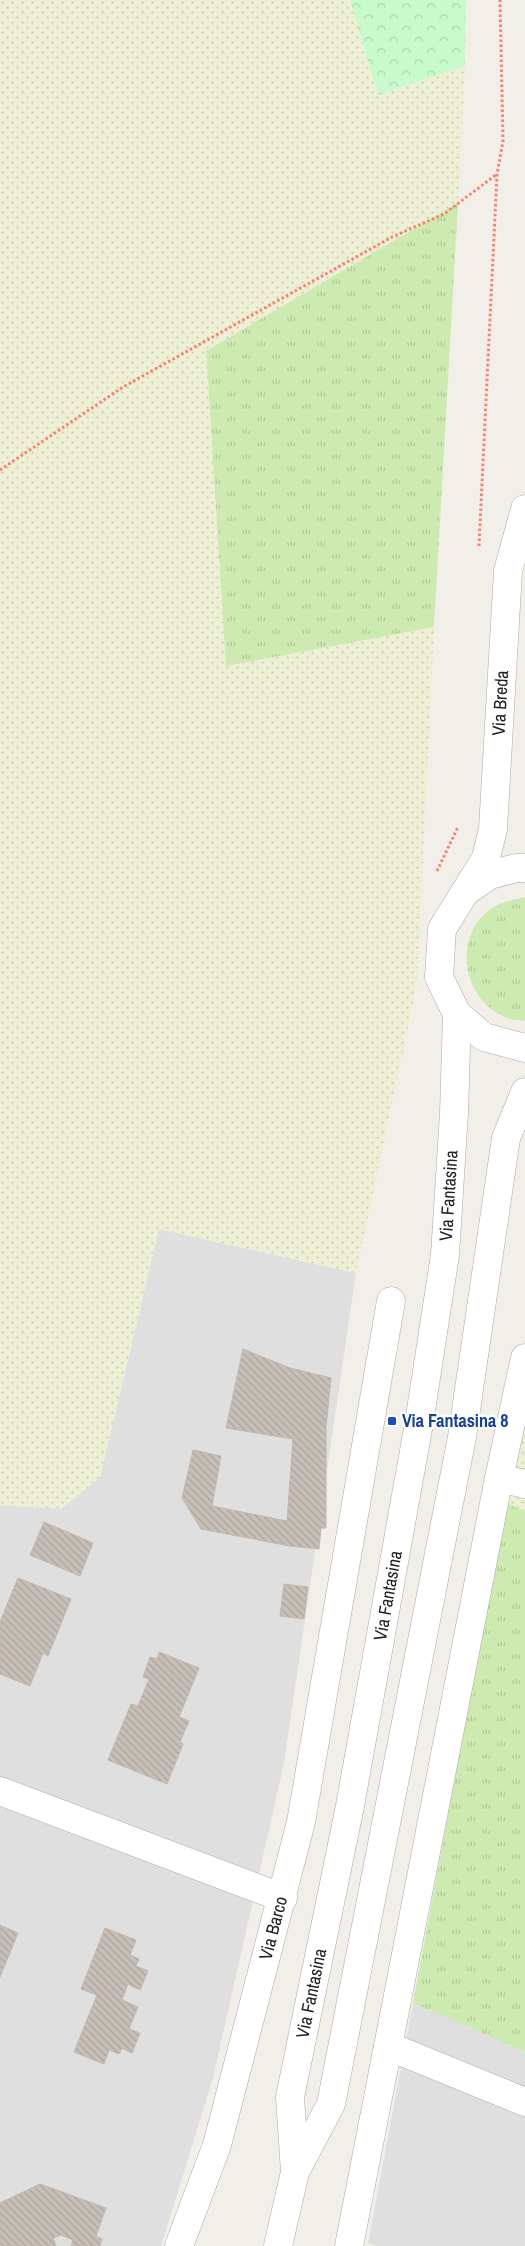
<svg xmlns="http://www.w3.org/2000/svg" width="525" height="2246" viewBox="0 0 525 2246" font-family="'Archivo Narrow',sans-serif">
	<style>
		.residential { fill: #e0dfdf }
		.farmland { fill: url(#farmland-dots) }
		.grass { fill: url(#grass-tufts) }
		.park { fill: url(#park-crowns) }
		.building { fill: url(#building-back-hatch); stroke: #c4b6ab }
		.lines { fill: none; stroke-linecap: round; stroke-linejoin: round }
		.minor-casing { stroke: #a9a9a9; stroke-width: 29 }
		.path { stroke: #fa8072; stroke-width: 3; stroke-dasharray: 2.5 2.5; stroke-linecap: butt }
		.minor { stroke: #fff; stroke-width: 28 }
		.transit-dot { fill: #1a4fb4; stroke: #fff; stroke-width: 2 }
		.labels { text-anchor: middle; stroke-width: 4.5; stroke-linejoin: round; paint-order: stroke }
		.street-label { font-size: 18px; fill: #222; stroke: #fff }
		.transit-label { font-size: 18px; font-weight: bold; fill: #164399; stroke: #fff; text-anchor: start }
	</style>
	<defs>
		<pattern id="farmland-dots" width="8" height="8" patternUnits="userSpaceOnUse" patternTransform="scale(1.25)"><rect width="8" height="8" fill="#eef0d5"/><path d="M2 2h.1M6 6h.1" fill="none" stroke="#ccceb7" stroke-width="1.8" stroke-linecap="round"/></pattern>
		<pattern id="grass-tufts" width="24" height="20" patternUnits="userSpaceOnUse" patternTransform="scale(1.25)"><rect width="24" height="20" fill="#cdebb0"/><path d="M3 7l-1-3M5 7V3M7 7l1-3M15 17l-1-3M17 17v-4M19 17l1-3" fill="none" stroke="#b0c997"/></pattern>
		<pattern id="park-crowns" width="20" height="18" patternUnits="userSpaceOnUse" patternTransform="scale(1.25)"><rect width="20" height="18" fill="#c8facc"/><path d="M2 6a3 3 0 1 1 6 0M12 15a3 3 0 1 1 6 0" fill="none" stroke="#acd6af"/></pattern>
		<pattern id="building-back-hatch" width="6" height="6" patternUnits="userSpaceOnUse" patternTransform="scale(1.25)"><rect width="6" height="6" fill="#c7bfb8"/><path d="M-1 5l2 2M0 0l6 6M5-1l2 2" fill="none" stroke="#aba49e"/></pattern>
	</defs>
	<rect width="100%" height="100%" fill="#f2efe9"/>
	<path class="residential" d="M159,1229L356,1273L284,1763L213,2078L161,2246H0V1505L61,1509L100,1477Z
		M413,2003L525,2052V2246H377L368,2243Z"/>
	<path class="farmland" d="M0,0H350L378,95L465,66L458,203L206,351L226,666L434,627L417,984L356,1273L159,1229L100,1477L61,1509L0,1505Z
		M525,1415V1511L506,1503Z"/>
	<path class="grass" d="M458,203L434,627L226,666L206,351Z
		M525,897V1021C520,1020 514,1021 510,1019C466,1005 451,944 486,913C497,903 511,900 525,897Z
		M506,1503L525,1511V2052L413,2003Z"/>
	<path class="park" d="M350,0H466L465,66L378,95Z"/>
	<path class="building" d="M243,1349L290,1368L331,1378L326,1427V1528H321L319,1549L290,1546L201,1529L182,1498L193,1450L221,1456L212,1506L287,1521L293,1439L226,1428Z
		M44,1522L93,1543L80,1576L30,1555Z
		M18,1578L71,1599L48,1656L43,1653L30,1686L0,1674V1622Z
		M284,1584L308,1587L304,1619L280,1616Z
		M159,1652L199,1668L179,1717L189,1721L180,1742L183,1744L167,1784L108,1760L131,1704L138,1706L149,1679L143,1677L150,1657L157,1659Z
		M0,1925L18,1933L0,1977Z
		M105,1928L136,1940L130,1955L139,1959L136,1966L148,1971L140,1990L128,1984L122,2000L138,2007L129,2029L140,2033L132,2053L122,2048L119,2054L109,2050L104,2064L74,2052L97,1995L81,1989Z
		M40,2184L106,2208L96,2236L102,2239L100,2246H71L73,2240L61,2235L53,2238L56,2246H0V2203Z"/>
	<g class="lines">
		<g class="minor-casing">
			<g id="minor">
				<path d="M525,868H516L490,875L465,892L442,929L439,977L457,1014L484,1037L525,1048"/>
				<path id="s1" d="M465,892L486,858L493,829L508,571L525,509"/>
				<path d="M499,1478L525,1484"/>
				<path d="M0,1791L283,1898"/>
				<path d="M388,2046L525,2102"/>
				<path id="s2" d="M295,2172L290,2097L350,1806L418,1429L445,1255L454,1113L457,1014"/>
				<path id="s3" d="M179,2246L217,2145L301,1822L391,1301"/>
				<path d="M278,2246L295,2172L331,2104L462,1437L506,1138L525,1092"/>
				<path d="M349,2246L499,1478L525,1358"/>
			</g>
		</g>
		<path class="path" d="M0,470L123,387L392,237L444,214L497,174
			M479,546L497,174L503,141L500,0
			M437,871L458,827"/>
		<use href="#minor" class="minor"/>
	</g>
	<rect class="transit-dot" x="387" y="1416" width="10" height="10" rx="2.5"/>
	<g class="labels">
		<g class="street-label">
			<text dy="6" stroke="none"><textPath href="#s1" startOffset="196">Via Breda</textPath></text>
			<text dy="6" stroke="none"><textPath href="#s2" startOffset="991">Via Fantasina</textPath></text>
			<text dy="6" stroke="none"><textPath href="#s2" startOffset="586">Via Fantasina</textPath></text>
			<text dy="6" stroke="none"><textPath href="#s3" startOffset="332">Via Barco</textPath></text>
			<text dy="6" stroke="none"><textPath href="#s2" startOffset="181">Via Fantasina</textPath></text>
		</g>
		<g class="transit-label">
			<text x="402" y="1427">Via Fantasina 8</text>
		</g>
	</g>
</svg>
